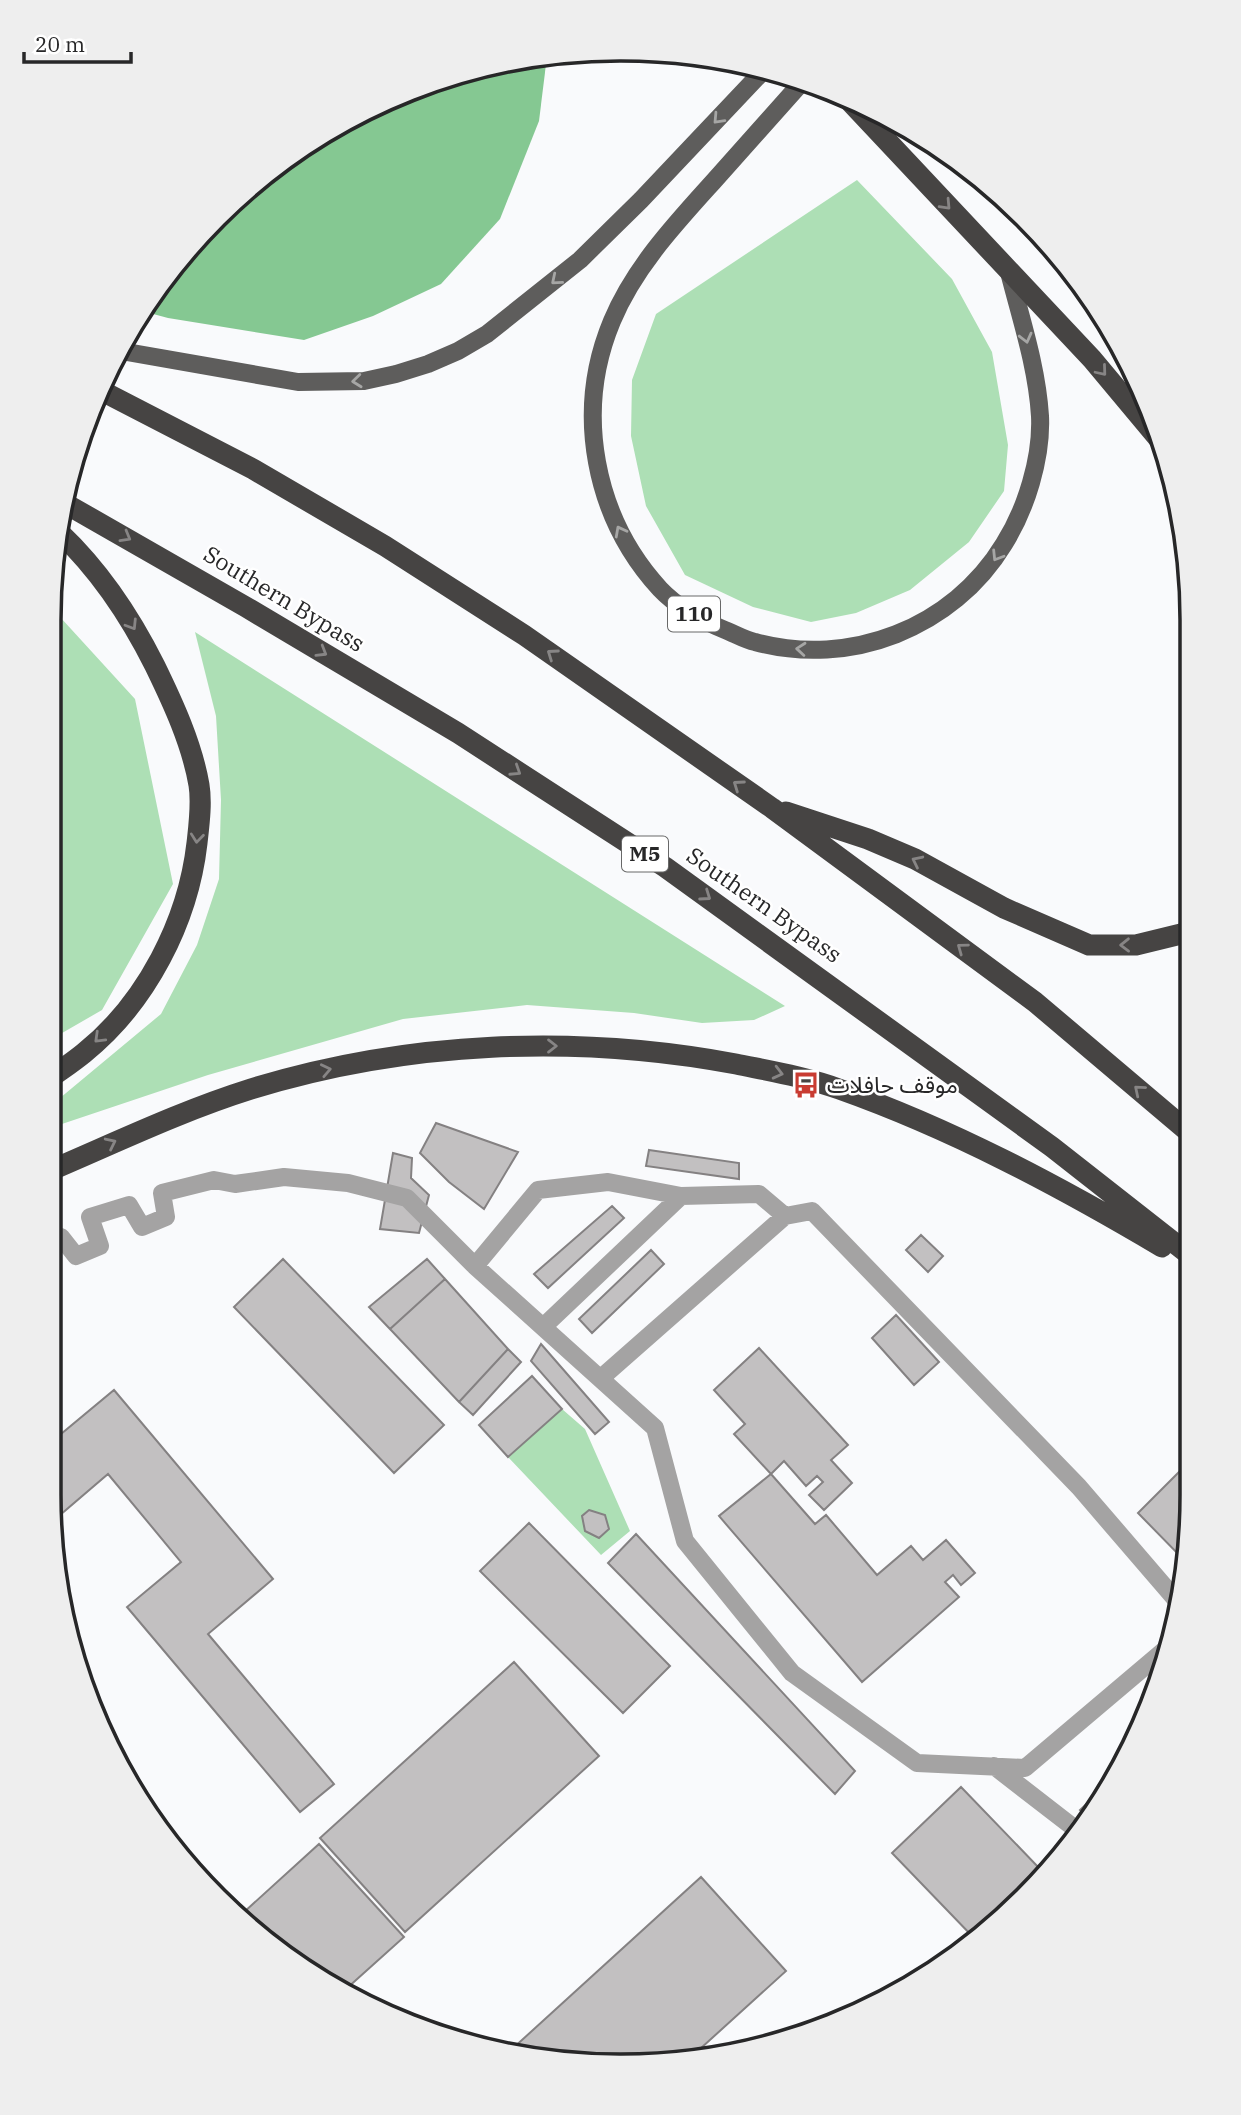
<svg xmlns="http://www.w3.org/2000/svg" width="1241" height="2115" viewBox="0 0 1241 2115" font-family="'IBM Plex Serif','Noto Sans Arabic',serif">
	<style>
		.green { fill: #addfb5 }
		.forest { fill: #85c892 }
		.building { fill: #c2c0c1; stroke: #848182; stroke-width: 2 }
		.lines { fill: none; stroke-linecap: round; stroke-linejoin: round }
		.minor { stroke: #a4a3a3; stroke-width: 18 }
		.major { stroke: #5e5d5c; stroke-width: 18 }
		.highway { stroke: #464443; stroke-width: 21 }
		.oneway { stroke: #a6a6a5 }
		.oneway2 { stroke: #878585 }
		.labels { text-anchor: middle; stroke-width: 5; stroke-linejoin: round; paint-order: stroke }
		.shield { fill: #fff; stroke: #686868; stroke-width: 2 }
		.shield-label { font-size: 21px; font-weight: bold; fill: #272728 }
		.street-label { font-size: 23px; fill: #272728; stroke: #fff }
		.poi-label { font-size: 23px; fill: #272728; stroke: #fff; text-anchor: start }
		.rim { fill: none; stroke: #272728; stroke-width: 3.5 }
	</style>
	<rect width="100%" height="100%" fill="#f9fafc"/>
	<path class="green" d="M857,180L952,279L992,352L1008,445L1004,491L969,542L910,590L856,613L811,622L753,607L685,575L646,506L631,436L632,380L656,314Z
		M50,606L135,699L173,884L102,1010L50,1040Z
		M195,632L785,1006L754,1020L702,1023L634,1013L527,1005L403,1019L208,1075L50,1128V1105L60,1098L161,1014L197,945L219,879L221,800L216,716Z
		M562,1409L585,1429L630,1531L601,1555L508,1457Z"/>
	<path class="forest" d="M547,56L539,121L500,219L441,284L373,316L304,340L168,318L142,311L216,217L303,146L401,93L509,60Z"/>
	<path class="building" d="M436,1123L518,1152L484,1209L449,1182L420,1153Z
		M649,1150L739,1163V1179L646,1166Z
		M393,1153L412,1158L411,1178L429,1195L419,1233L380,1229Z
		M612,1206L624,1218L548,1288L534,1274Z
		M921,1235L943,1256L928,1272L906,1250Z
		M651,1250L664,1264L592,1333L579,1319Z
		M283,1259L444,1425L394,1473L234,1307Z
		M427,1259L445,1279L390,1329L369,1307Z
		M445,1279L508,1349L459,1402L390,1329Z
		M896,1315L939,1362L914,1385L872,1338Z
		M541,1344L609,1422L595,1434L531,1361Z
		M759,1348L848,1445L831,1460L852,1483L824,1510L809,1495L823,1482L817,1476L806,1486L784,1461L771,1474L734,1434L745,1424L714,1390Z
		M508,1349L521,1362L473,1415L459,1402Z
		M532,1376L562,1409L508,1457L479,1425Z
		M114,1390L273,1579L208,1634L334,1784L300,1812L127,1607L181,1562L108,1474L53,1521L49,1495V1444Z
		M1191,1460V1532L1185,1561L1138,1513Z
		M771,1474L815,1524L826,1515L877,1575L911,1546L923,1560L946,1540L975,1573L961,1585L953,1575L945,1582L959,1597L862,1682L719,1516Z
		M589,1510L605,1515L609,1529L599,1538L585,1531L582,1516Z
		M529,1523L670,1666L623,1713L480,1571Z
		M636,1534L855,1771L835,1794L608,1563Z
		M76,1661L91,1677L83,1685L79,1678Z
		M514,1662L599,1756L405,1932L320,1838Z
		M1112,1780L1096,1812L1089,1819L1080,1810Z
		M961,1787L1041,1870L974,1938L892,1853Z
		M319,1844L404,1937L346,1989L303,1969L243,1913Z
		M701,1877L786,1971L690,2058L657,2065L511,2050Z"/>
	<g class="lines">
		<path class="minor" d="M49,1243L61,1237L76,1256L100,1246L90,1217L129,1205L142,1227L166,1217L162,1193L214,1180L235,1184L284,1177L348,1183L407,1198L475,1266L655,1428L685,1541L792,1673L917,1763L1025,1768L1168,1647
			M475,1266L538,1190L608,1182L681,1196
			M543,1327L681,1196L759,1194L785,1216
			M601,1378L785,1216L812,1211L1079,1487L1177,1601
			M994,1766L1078,1831"/>
		<path class="major" d="M803,81C773,115 743,148 713,182C675,224 634,268 612,321C574,412 594,517 660,589C677,607 703,621 725,630C735,634 745,640 755,642C850,668 953,628 1004,544C1026,509 1042,458 1040,416C1037,367 1021,319 1009,272
			M121,351L298,382L364,381L396,374L428,364L458,351L487,334L580,260L641,200L764,70"/>
		<path class="highway" d="M843,94L1092,359L1163,444
			M102,391L253,469L385,546L524,635L772,808L1035,1002L1191,1134
			M66,504L246,607L458,733L665,867L1052,1147L1191,1256
			M786,812L868,839L915,859L1004,908L1089,945H1136L1181,934L1191,930
			M50,1078C61,1070 73,1062 84,1053C146,1003 188,922 197,843C199,825 202,803 199,785C192,744 173,703 155,666C131,618 99,570 60,533
			M49,1171C117,1142 181,1111 251,1089C407,1041 576,1034 736,1064C770,1071 806,1077 839,1089C952,1129 1059,1186 1162,1247"/>
	</g>
	<defs><path id="oneway-chevron" d="M-2-3.5L2.5 0L-2 3.5" fill="none" stroke-width="1.6" stroke-linecap="round" stroke-linejoin="round" transform="scale(1.75)"/></defs>
	<g class="oneway">
		<use href="#oneway-chevron" transform="translate(718 119) rotate(133)"/>
		<use href="#oneway-chevron" transform="translate(556 280) rotate(140)"/>
		<use href="#oneway-chevron" transform="translate(1026 338) rotate(76)"/>
		<use href="#oneway-chevron" transform="translate(357 381) rotate(174)"/>
		<use href="#oneway-chevron" transform="translate(620 531) rotate(-118)"/>
		<use href="#oneway-chevron" transform="translate(997 556) rotate(122)"/>
		<use href="#oneway-chevron" transform="translate(801 649) rotate(-175)"/>
	</g>
	<g class="oneway2">
		<use href="#oneway-chevron" transform="translate(946 205) rotate(47)"/>
		<use href="#oneway-chevron" transform="translate(1102 371) rotate(50)"/>
		<use href="#oneway-chevron" transform="translate(126 537) rotate(30)"/>
		<use href="#oneway-chevron" transform="translate(132 625) rotate(58)"/>
		<use href="#oneway-chevron" transform="translate(322 652) rotate(31)"/>
		<use href="#oneway-chevron" transform="translate(552 654) rotate(-145)"/>
		<use href="#oneway-chevron" transform="translate(516 771) rotate(33)"/>
		<use href="#oneway-chevron" transform="translate(738 785) rotate(-145)"/>
		<use href="#oneway-chevron" transform="translate(197 838) rotate(96)"/>
		<use href="#oneway-chevron" transform="translate(917 861) rotate(-154)"/>
		<use href="#oneway-chevron" transform="translate(706 896) rotate(35)"/>
		<use href="#oneway-chevron" transform="translate(1125 945) rotate(179)"/>
		<use href="#oneway-chevron" transform="translate(962 948) rotate(-144)"/>
		<use href="#oneway-chevron" transform="translate(99 1038) rotate(136)"/>
		<use href="#oneway-chevron" transform="translate(552 1046)"/>
		<use href="#oneway-chevron" transform="translate(326 1070) rotate(-12)"/>
		<use href="#oneway-chevron" transform="translate(778 1073) rotate(14)"/>
		<use href="#oneway-chevron" transform="translate(1139 1090) rotate(-140)"/>
		<use href="#oneway-chevron" transform="translate(111 1143) rotate(-26)"/>
	</g>
	<defs>
		<g id="bus-bare" transform="scale(2.1)"><path d="M-5-6H5V4H4V6H2V4H-2V6H-4V4H-5ZM-3.5-4V0h7V-4ZM-3.5 1.2v1.5H-2V1.2ZM2 1.2v1.5H3.5V1.2Z" fill="#c93c32" stroke="#fff" stroke-width="2.5" paint-order="stroke"/></g>
	</defs>
	<g fill-rule="evenodd">
		<use href="#bus-bare" x="806" y="1085"/>
	</g>
	<g class="labels">
		<g class="shield">
			<rect x="668" y="596.5" width="52" height="35" rx="5"/>
			<rect x="622" y="836.5" width="46" height="35" rx="5"/>
		</g>
		<g class="shield-label">
			<text x="694" y="621">110</text>
			<text x="645" y="861">M5</text>
		</g>
		<g class="street-label">
			<text transform="translate(284 599) rotate(31)" y="8">Southern Bypass</text>
			<text transform="translate(764 905) rotate(35)" y="8">Southern Bypass</text>
		</g>
		<g class="poi-label">
			<text x="827" y="1093">موقف حافلات</text>
		</g>
	</g>
	<path d="M0 0H1241V2115H0ZM620 61H621A559 559 0 0 1 1180 620V1495A559 559 0 0 1 621 2054H620A559 559 0 0 1 61 1495V620A559 559 0 0 1 620 61Z" fill="#eee" fill-rule="evenodd"/>
	<path class="rim" d="M620 61H621A559 559 0 0 1 1180 620V1495A559 559 0 0 1 621 2054H620A559 559 0 0 1 61 1495V620A559 559 0 0 1 620 61Z"/>
	<path d="M24 52v10h107v-10" fill="none" stroke="#272728" stroke-width="3.5"/>
	<text x="35" y="52" font-size="21" fill="#272728" stroke="#ffffff" stroke-width="5" paint-order="stroke">20 m</text>
</svg>
